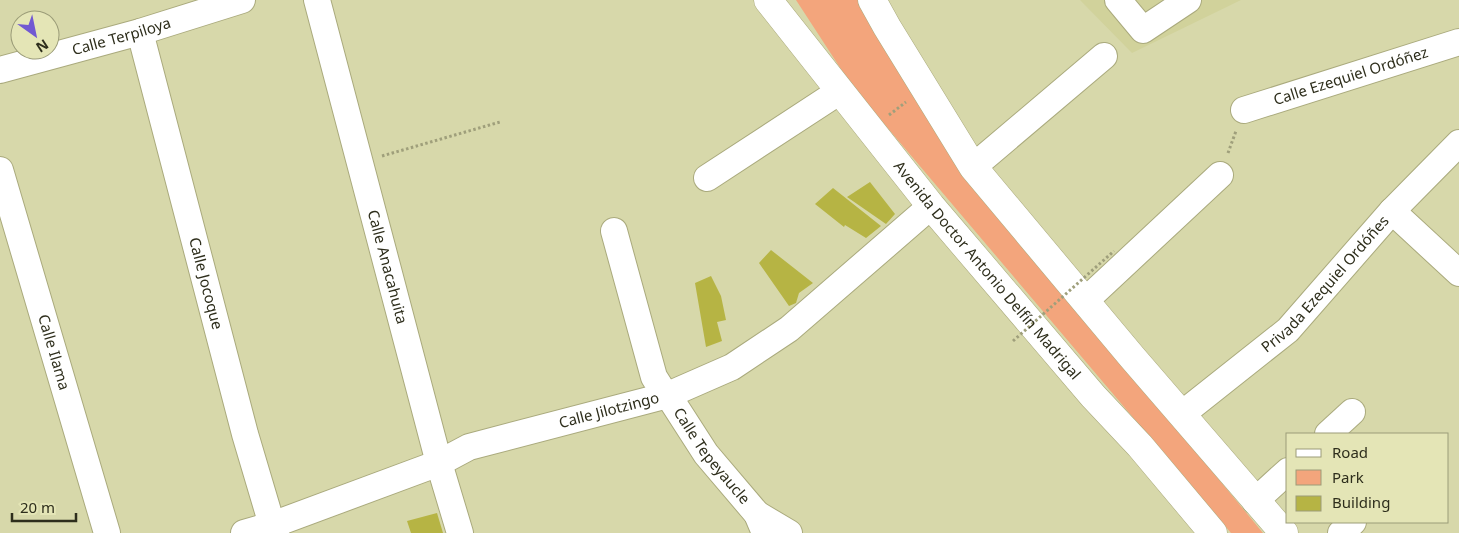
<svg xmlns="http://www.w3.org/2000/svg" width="1459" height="533" viewBox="0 0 1459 533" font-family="'Noto Sans',sans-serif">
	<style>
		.built { fill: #d1d29b }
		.green { fill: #f3a57c }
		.building { fill: #b6b444 }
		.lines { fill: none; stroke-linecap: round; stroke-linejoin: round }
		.minor-casing { stroke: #aaaa7d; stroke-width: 28 }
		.major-casing { stroke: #aaaa7d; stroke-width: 29 }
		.path { stroke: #9f9f7b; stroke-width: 3; stroke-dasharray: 2.5 2.5; stroke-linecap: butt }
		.minor { stroke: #fff; stroke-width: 26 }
		.major { stroke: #fff; stroke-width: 28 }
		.path-bridge { stroke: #9f9f7b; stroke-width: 3; stroke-dasharray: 2.5 2.5; stroke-linecap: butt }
		.labels { text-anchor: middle; stroke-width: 4; stroke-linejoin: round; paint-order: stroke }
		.street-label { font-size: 15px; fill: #2e2e1c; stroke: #e4e5b6 }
	</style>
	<rect width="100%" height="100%" fill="#d7d8aa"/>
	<path class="built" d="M1080,0H1241L1132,53Z"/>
	<path class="green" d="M796,0H864L1099,334L1263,533H1231L852,86Z"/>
	<path class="building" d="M870,182L895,214L886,224L847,197Z
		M833,188L881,226L866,238L845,225L844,227L815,204Z
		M771,250L813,283L799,293L796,303L789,306L759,263Z
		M711,276L721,296L726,320L717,322L722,341L706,347L695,283Z
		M437,513L443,533H411L407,521Z"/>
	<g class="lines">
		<g class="minor-casing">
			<g id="minor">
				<path id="s1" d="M317,0L439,463L460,533"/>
				<path d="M1118,0L1143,30L1188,0"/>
				<path id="s2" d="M140,32L245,434L272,525L276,533"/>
				<path id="s3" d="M0,70L140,32L242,0"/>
				<path id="s4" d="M1244,110L1459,42"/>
				<path d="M973,167L1104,56"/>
				<path id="s5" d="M0,170L107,533"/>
				<path d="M707,178L840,91"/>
				<path d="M1392,211L1459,273"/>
				<path d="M614,231L654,377L666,396"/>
				<path d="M1085,301L1220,175"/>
				<path id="s6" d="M668,395L706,454L757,514L765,533"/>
				<path id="s7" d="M1182,414L1288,330L1392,211L1459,143"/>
				<path d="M1328,434L1352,412"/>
				<path d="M1255,501L1288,471"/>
				<path d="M757,514L789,533"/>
				<path id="s8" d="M244,533L272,525L439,463L469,447L668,395L732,367L789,329L931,206"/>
				<path d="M1341,533L1353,522"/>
			</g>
		</g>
		<g class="major-casing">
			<g id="major">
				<path id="s9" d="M768,0L931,206L1093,396L1140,446L1213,533"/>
				<path d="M872,0L887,27L973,167L1132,357L1284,533"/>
			</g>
		</g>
		<path class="path" d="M889,115L906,102
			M1228,153L1236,131
			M382,156L500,122"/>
		<use href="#minor" class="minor"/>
		<use href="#major" class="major"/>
		<path class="path-bridge" d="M1013,341L1114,251"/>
	</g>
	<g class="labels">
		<g class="street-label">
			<text dy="5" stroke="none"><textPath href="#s3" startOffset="126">Calle Terpiloya</textPath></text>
			<text dy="5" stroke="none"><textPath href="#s4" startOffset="112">Calle Ezequiel Ordóñez</textPath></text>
			<text dy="5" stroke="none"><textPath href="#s1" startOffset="276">Calle Anacahuita</textPath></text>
			<text dy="5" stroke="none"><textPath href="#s9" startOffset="348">Avenida Doctor Antonio Delfín Madrigal</textPath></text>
			<text dy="5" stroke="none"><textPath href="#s2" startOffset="260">Calle Jocoque</textPath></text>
			<text dy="5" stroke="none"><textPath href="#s7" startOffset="194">Privada Ezequiel Ordóñes</textPath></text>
			<text dy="5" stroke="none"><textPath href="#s5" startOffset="190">Calle Ilama</textPath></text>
			<text dy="5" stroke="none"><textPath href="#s8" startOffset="386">Calle Jilotzingo</textPath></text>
			<text dy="5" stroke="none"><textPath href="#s6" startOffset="75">Calle Tepeyaucle</textPath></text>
		</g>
	</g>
	<rect x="1286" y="433" width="162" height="90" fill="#e4e5b6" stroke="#9b9c78"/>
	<rect x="1296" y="449" width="25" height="8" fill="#ffffff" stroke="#9b9c78"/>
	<text x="1332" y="458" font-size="15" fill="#2e2e1c">Road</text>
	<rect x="1296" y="470" width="25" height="15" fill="#f3a57c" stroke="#9b9c78"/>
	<text x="1332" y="483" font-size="15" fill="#2e2e1c">Park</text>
	<rect x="1296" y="496" width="25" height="15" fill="#b6b444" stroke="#9b9c78"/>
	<text x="1332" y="508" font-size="15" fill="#2e2e1c">Building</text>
	<g transform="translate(35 35) rotate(147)"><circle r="24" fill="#e4e5b6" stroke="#9b9c78"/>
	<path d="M0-4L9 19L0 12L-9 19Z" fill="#7158d2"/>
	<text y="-8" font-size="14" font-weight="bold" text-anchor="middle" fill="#2e2e1c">N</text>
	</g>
	<path d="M12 513v8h64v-8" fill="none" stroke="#2e2e1c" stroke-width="2.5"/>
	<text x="20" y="513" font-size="15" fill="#2e2e1c" stroke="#e4e5b6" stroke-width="4" paint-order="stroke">20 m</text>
</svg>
